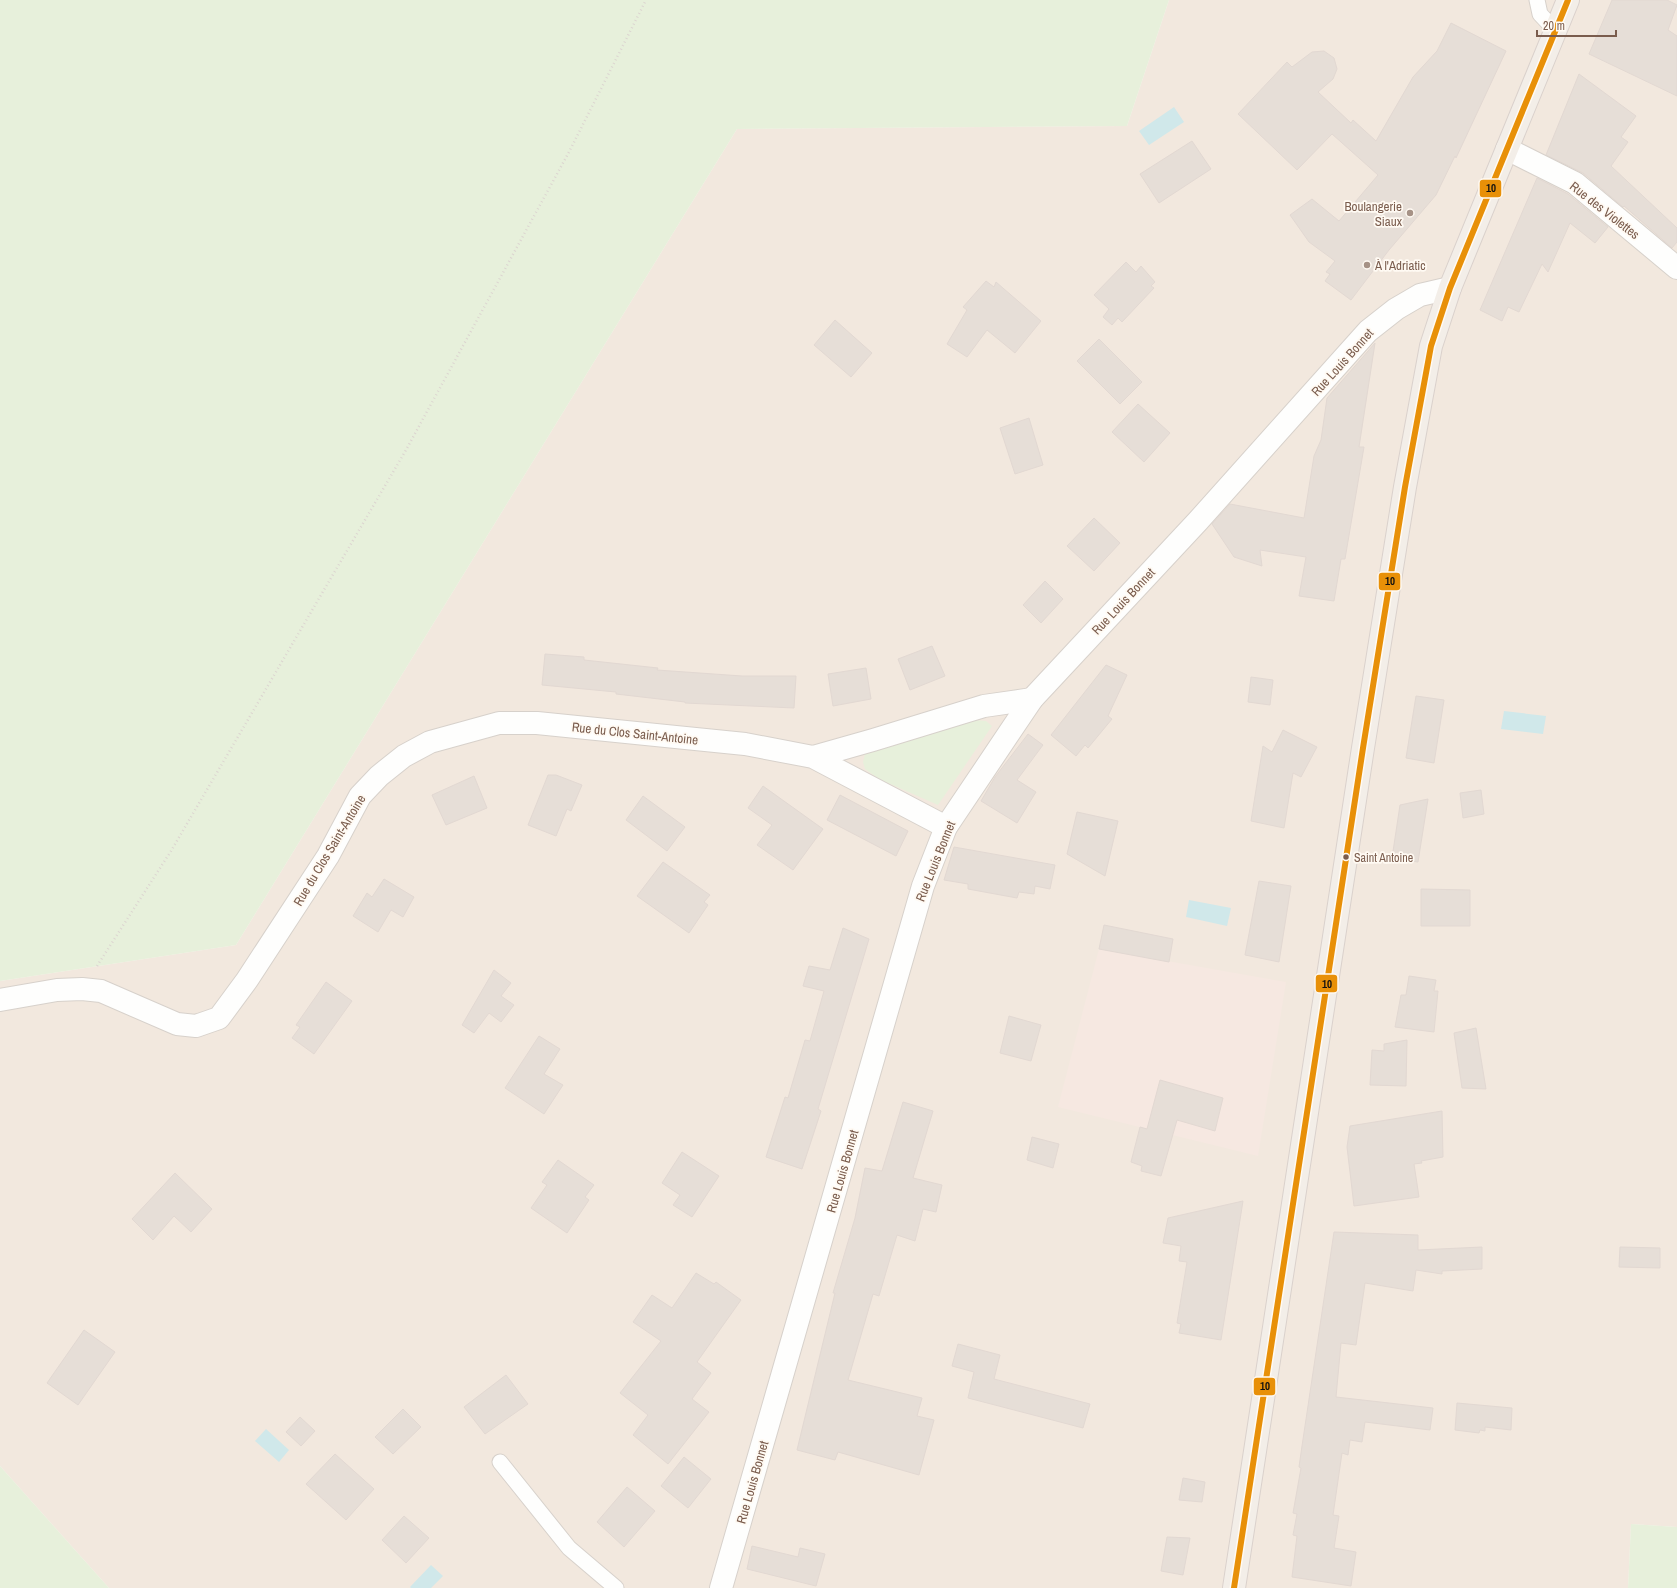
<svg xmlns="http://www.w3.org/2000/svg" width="1677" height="1588" viewBox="0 0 1677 1588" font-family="'Archivo Narrow',sans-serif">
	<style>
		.residential { fill: #f2e8de }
		.commercial { fill: #f6e8e1 }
		.green { fill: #e7f0db }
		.water { fill: #d0e8ea }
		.building { fill: #e6ded7; stroke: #e2d8d2 }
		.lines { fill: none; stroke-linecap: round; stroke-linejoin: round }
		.service-casing { stroke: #d7d1cb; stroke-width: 17 }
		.minor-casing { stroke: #d7d1cb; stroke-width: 24 }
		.tertiary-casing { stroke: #d7d1cb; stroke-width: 24 }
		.primary-casing { stroke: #dad1cc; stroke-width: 24 }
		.path { stroke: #dcd5d0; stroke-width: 2.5; stroke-dasharray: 1 3; stroke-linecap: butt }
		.service { stroke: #fefefd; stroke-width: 15 }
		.minor { stroke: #fefefd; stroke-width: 22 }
		.tertiary { stroke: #fefefd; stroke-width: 22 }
		.primary { stroke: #f3eee8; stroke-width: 22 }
		.bus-1-casing { stroke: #fffaf3; stroke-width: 9 }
		.bus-1 { stroke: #e89008; stroke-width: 6 }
		.poi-dot { fill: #a69286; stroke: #fffaf3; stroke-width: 1.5 }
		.bus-dot { fill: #7a5c4d; stroke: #fffaf3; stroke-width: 1.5 }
		.labels { text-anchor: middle; stroke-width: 3.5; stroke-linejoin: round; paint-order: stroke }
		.bus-label { font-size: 12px; fill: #7a5c4d; stroke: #fffaf3; text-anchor: start }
		.poi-label { font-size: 13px; fill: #7a5c4d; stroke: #fffaf3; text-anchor: end }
		.street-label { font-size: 13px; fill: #7a5c4d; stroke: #fffaf3 }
		.line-badge { stroke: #fffaf3; stroke-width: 1.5 }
		.pale-badge-label { font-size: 11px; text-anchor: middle; font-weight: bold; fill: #111 }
	</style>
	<rect width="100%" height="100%" fill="#f9f5f0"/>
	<path class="residential" d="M1169,0H1677V1527L1631,1524L1628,1588H109L0,1466V981L236,945L737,129L1127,126Z"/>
	<path class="commercial" d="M1099,949L1286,982L1258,1156L1058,1107Z"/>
	<path class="green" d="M0,0H1169L1127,126L737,129L236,945L0,981Z
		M974,720L986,721L992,726L938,805L879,779L865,769L863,762L865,754Z
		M0,1466L109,1588H0Z
		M1631,1524L1677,1527V1588H1628Z"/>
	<path class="water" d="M1174,107L1184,122L1149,145L1139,131Z
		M1504,711L1546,716L1543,734L1501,729Z
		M1189,900L1231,908L1227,926L1186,917Z
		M266,1429L289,1450L279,1462L255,1441Z
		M431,1565L443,1576L431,1588H411L410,1587Z"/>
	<path class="building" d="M1612,0H1667L1677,5L1668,30L1677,36V96L1589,54Z
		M1451,23L1506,51L1456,158L1455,156L1436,195L1389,250L1351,300L1325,281L1330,274L1326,272L1335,261L1309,242L1290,215L1312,199L1339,221L1378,175L1332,134L1297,170L1238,114L1287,62L1292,67L1312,52L1324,51L1334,58L1337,69L1333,79L1318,92L1351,123L1353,120L1376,141L1413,77L1437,51Z
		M1579,74L1636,116L1621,137L1628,142L1611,166L1677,228V242L1672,248L1624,206L1623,207L1583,173L1546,155Z
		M1192,141L1211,169L1159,203L1140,174Z
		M1537,178L1568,194L1608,227L1595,243L1570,223L1548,272L1542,264L1519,312L1508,307L1502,321L1480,310Z
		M1126,262L1136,272L1141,266L1155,282L1151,286L1154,288L1122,322L1118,318L1112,325L1103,317L1109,309L1094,295Z
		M986,281L994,287L996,282L1041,321L1015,353L987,330L967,357L947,344L967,310L963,307Z
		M835,320L872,353L851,377L814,345Z
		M1099,339L1142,382L1120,404L1077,361Z
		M1375,343L1359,447H1364L1345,559H1341L1334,601L1299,596L1306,557L1260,550L1262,566L1234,557L1212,524L1230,504L1304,518L1314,456L1321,440L1327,398Z
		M1138,404L1170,433L1144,462L1112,432Z
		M1029,418L1043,465L1015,474L1000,428Z
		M1094,518L1120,543L1094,571L1067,546Z
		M1045,581L1063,599L1041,623L1023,605Z
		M932,646L945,676L910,690L898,659Z
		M545,654L584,657V660L658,668L657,670L742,676H796L794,708L685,703V702L616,694V692L542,685Z
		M1106,665L1127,675L1108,716L1112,719L1088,748L1085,745L1076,756L1051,735Z
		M866,668L871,699L833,706L828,674Z
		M1251,677L1273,680L1270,705L1248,702Z
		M1416,696L1444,700L1434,763L1406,758Z
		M1283,730L1317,747L1301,777L1293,773L1284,828L1251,821L1263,746L1272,752Z
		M1028,734L1043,745L1017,780L1036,792L1017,823L981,801L995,777Z
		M548,775H556L582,785L571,811L567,809L556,836L528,825Z
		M474,776L487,808L446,825L432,795Z
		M763,786L823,829L793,870L757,845L772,825L748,808Z
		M1481,790L1484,814L1463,818L1460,793Z
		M840,795L908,831L896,856L827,820Z
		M643,796L685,827L667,851L626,820Z
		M1428,799L1418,862L1392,858L1400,805Z
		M1077,812L1118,821L1105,876L1067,854Z
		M954,847L1055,865L1050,889L1035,886L1034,894L1019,892L1017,898L968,889V884L944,880Z
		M663,862L710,895L704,902L708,905L689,933L637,896Z
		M384,879L414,897L403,917L391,910L378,932L353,916L367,893L372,897Z
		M1259,881L1291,886L1279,962L1245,955Z
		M1421,889L1470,890V926H1421Z
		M1104,925L1173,939L1169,962L1099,949Z
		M843,928L869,939L818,1109L821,1111L802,1169L766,1157L785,1097L788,1098L805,1040L810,1041L824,991L803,986L809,966L830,970Z
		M494,970L511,983L501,996L514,1005L501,1022L489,1013L474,1033L462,1025Z
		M1409,976L1436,980L1434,991H1438L1434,1032L1395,1027L1401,995H1406Z
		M326,982L352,1001L314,1054L292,1038L300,1027L296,1025Z
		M1009,1016L1041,1025L1031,1061L1000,1053Z
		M1476,1028L1486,1089L1462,1088L1454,1033Z
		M539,1036L560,1049L544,1074L563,1085L544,1114L505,1088Z
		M1407,1040L1406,1086L1370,1085L1372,1050L1384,1051V1044Z
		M1160,1080L1223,1098L1215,1131L1177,1120L1161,1176L1141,1171L1142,1166L1131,1162L1140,1127L1147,1129Z
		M903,1102L933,1111L913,1178L942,1185L936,1212L923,1209L915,1241L897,1235L879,1296L873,1294L848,1380L922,1398L917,1416L934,1420L919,1475L838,1452L835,1460L797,1450L835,1293H833L855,1218L865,1168L882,1171Z
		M1442,1111L1443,1157L1421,1161L1422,1163L1414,1164L1419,1197L1354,1206L1347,1147L1350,1126Z
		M1032,1137L1059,1144L1053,1168L1027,1160Z
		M682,1152L719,1176L692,1217L673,1205L680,1195L662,1183Z
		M558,1160L594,1185L585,1197L589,1200L567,1233L531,1208L547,1185L542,1182Z
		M175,1173L212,1209L191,1232L174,1216L153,1240L132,1219Z
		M1243,1201L1221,1340L1179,1333L1181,1324L1177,1323L1187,1262L1179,1261L1181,1246L1163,1243L1168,1218Z
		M1334,1232L1418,1235V1250L1482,1247V1269L1442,1271V1274L1416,1270L1413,1291L1365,1283L1356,1345L1341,1343L1336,1397L1433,1408L1430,1430L1365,1422L1362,1442L1350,1440L1348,1455L1342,1453L1333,1515L1339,1516L1334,1548L1356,1552L1351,1586L1292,1577L1297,1536L1293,1535L1297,1514L1293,1513L1301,1468L1299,1467L1302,1446Z
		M1620,1247L1660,1248V1268L1619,1267Z
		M696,1273L714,1284L716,1282L741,1300L697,1362L711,1373L692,1399L709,1412L668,1464L633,1435L648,1415L620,1393L661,1341L633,1322L652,1295L672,1308Z
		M84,1330L115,1352L78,1405L47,1383Z
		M958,1344L1000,1355L994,1379L1090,1404L1083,1428L968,1398L974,1372L952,1366Z
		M506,1375L528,1404L485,1434L464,1407Z
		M1457,1403L1512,1408L1511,1430L1485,1427V1431L1480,1430L1479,1433L1455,1430Z
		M403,1409L421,1427L393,1454L375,1437Z
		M300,1417L315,1431L301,1446L286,1432Z
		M335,1454L374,1489L346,1520L306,1484Z
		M684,1457L711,1479L688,1508L661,1486Z
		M1183,1478L1205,1482L1202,1502L1179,1500Z
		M627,1487L655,1511L624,1547L597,1522Z
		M404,1516L429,1538L406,1563L382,1540Z
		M1167,1537L1190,1538L1183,1575L1161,1571Z
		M752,1546L798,1557L800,1548L825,1554L816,1586L747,1569Z"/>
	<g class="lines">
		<g class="service-casing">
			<path id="service" d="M1537,0L1540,14L1555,30
				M500,1462L569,1548L616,1588"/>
		</g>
		<g class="minor-casing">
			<path id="minor" d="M1507,149L1575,183L1677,268
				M813,757L873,740L984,706L1032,699
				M0,1000L57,990L82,989L101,991L177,1024L196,1026L219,1018L247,980L328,856L360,796L379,776L404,756L430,742L499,723H537L745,744L813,757L946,827"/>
		</g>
		<g class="tertiary-casing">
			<path id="tertiary" d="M721,1588L923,886L946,827L1032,699L1198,521L1368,331L1396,309L1420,295L1450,288"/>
		</g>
		<g class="primary-casing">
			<path id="primary" d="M1234,1588L1363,748L1405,487L1431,346L1450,288L1568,0"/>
		</g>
		<path class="path" d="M97,966L171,851L406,450L569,152L646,0"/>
		<use href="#service" class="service"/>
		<use href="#minor" class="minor"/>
		<use href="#tertiary" class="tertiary"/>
		<use href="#primary" class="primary"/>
		<g class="bus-1-casing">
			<path id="bus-1" d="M1234,1588L1363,748L1405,487L1431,346L1450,288L1568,0"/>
		</g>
		<use href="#bus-1" class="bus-1"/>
	</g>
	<g class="poi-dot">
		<circle cx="1410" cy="213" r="4"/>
		<circle cx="1367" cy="265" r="4"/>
	</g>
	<circle class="bus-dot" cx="1346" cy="857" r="3.5"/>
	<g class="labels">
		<g class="bus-label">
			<text x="1354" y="862">Saint Antoine</text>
		</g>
		<g class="poi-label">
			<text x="1402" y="211">Boulangerie<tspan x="1402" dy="15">Siaux</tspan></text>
			<text x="1375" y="270" text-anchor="start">À l'Adriatic</text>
		</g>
		<g class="street-label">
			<text transform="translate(1605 210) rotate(38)" y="5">Rue des Violettes</text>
			<text transform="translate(1342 362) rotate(-48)" y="5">Rue Louis Bonnet</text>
			<text transform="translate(1123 601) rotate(-47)" y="5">Rue Louis Bonnet</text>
			<text transform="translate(635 733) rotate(6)" y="5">Rue du Clos Saint-Antoine</text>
			<text transform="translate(329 850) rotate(-59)" y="5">Rue du Clos Saint-Antoine</text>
			<text transform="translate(935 861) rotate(-68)" y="5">Rue Louis Bonnet</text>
			<text transform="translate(842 1171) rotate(-74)" y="5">Rue Louis Bonnet</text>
			<text transform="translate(752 1482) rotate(-74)" y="5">Rue Louis Bonnet</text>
		</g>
	</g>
	<g class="line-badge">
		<rect x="1479" y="179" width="23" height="19" rx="4" fill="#e89008"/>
		<rect x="1378" y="572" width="23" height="19" rx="4" fill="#e89008"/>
		<rect x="1315" y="974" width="23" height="19" rx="4" fill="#e89008"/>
		<rect x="1253" y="1377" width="23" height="19" rx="4" fill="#e89008"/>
	</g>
	<g class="pale-badge-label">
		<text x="1491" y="192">10</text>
		<text x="1390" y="585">10</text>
		<text x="1327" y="988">10</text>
		<text x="1265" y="1390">10</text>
	</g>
	<path d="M1537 30v6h79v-6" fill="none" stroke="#7a5c4d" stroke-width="2"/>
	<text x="1543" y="30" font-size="12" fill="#7a5c4d" stroke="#fffaf3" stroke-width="3" paint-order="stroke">20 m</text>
</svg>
